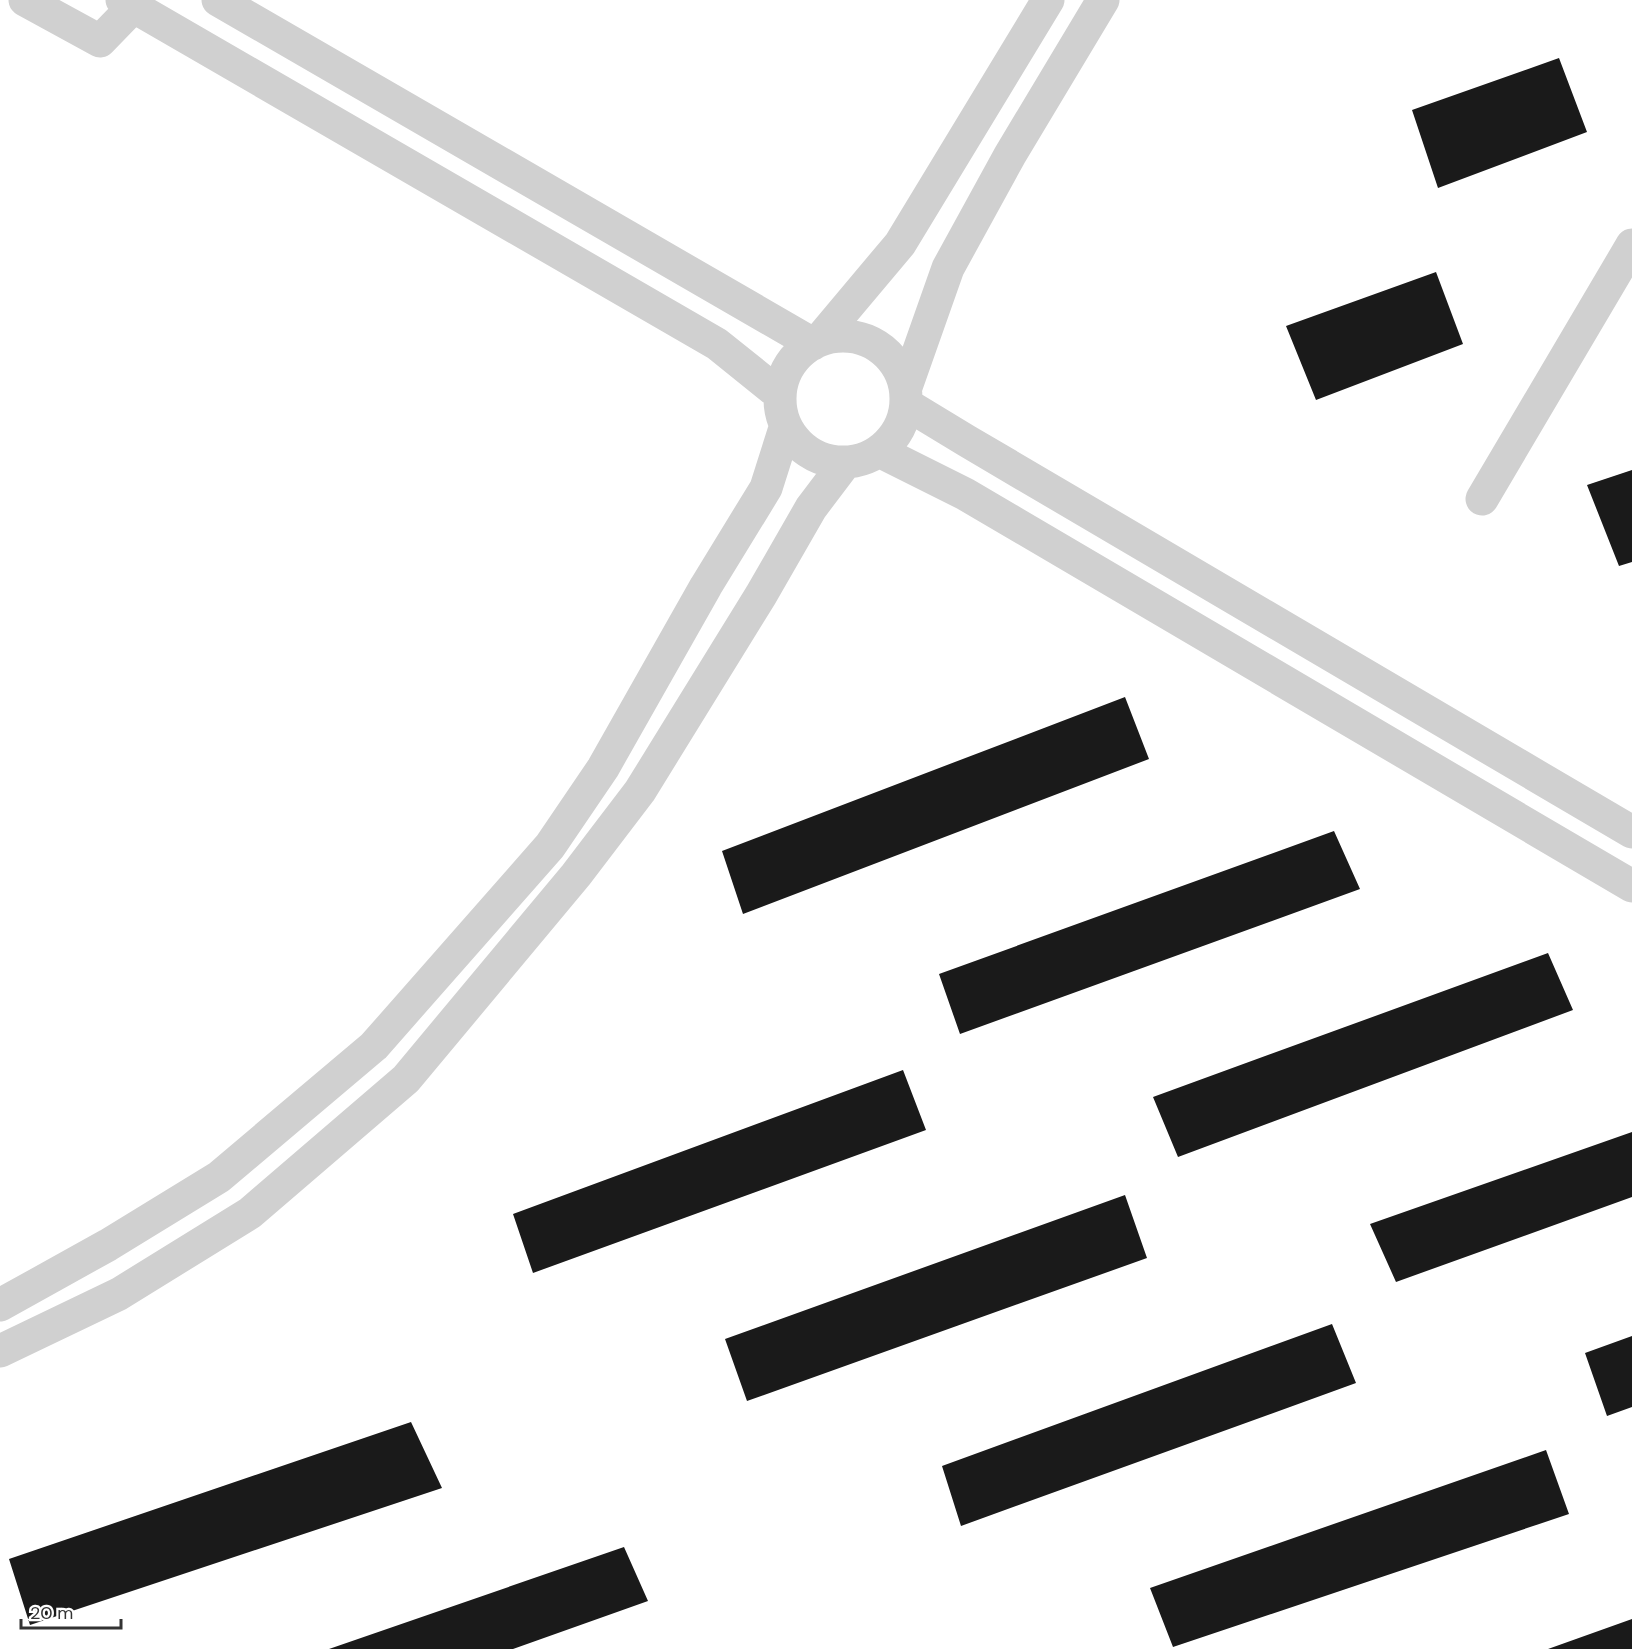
<svg xmlns="http://www.w3.org/2000/svg" width="1632" height="1649" viewBox="0 0 1632 1649" font-family="'DM Sans',sans-serif">
	<style>
		.building { fill: #1a1a1a }
		.lines { fill: none; stroke-linecap: round; stroke-linejoin: round }
		.minor { stroke: #d0d0d0; stroke-width: 33 }
	</style>
	<rect width="100%" height="100%" fill="#fff"/>
	<path class="building" d="M1559,58L1587,132L1438,188L1412,110Z
		M1436,272L1463,344L1316,400L1286,326Z
		M1632,470V562L1619,566L1587,485Z
		M1125,697L1149,759L743,914L722,851Z
		M1334,831L1360,889L960,1034L939,974Z
		M1548,953L1573,1010L1178,1157L1153,1097Z
		M903,1070L926,1130L533,1273L513,1214Z
		M1632,1132V1197L1396,1282L1370,1224Z
		M1125,1195L1147,1258L747,1401L725,1339Z
		M1332,1324L1356,1383L961,1526L942,1466Z
		M1632,1336V1407L1607,1416L1585,1353Z
		M411,1422L442,1488L30,1625L9,1559Z
		M1546,1450L1569,1514L1173,1647L1150,1588Z
		M624,1547L648,1601L513,1649H329Z
		M1632,1619V1649H1548Z"/>
	<g class="lines">
		<path class="minor" d="M25,0L100,41L133,7L137,0
			M122,0L717,344L778,393
			M218,0L813,344
			M780 399a63 63 0 1 1 126 0a63 63 0 1 1-126 0Z
			M821,338L900,244L1048,0
			M906,387L948,268L1010,155L1103,0
			M906,404L967,441L1632,832
			M879,451L965,494L1632,886
			M1482,499L1632,245
			M0,1305L108,1245L219,1177L374,1046L550,846L603,768L706,586L766,488L785,428
			M0,1351L119,1294L250,1213L406,1079L576,875L640,791L761,595L811,508L845,463"/>
	</g>
	<path d="M21 1619v9h100v-9" fill="none" stroke="#333333" stroke-width="3"/>
	<text x="30" y="1619" font-size="18" fill="#333333" stroke="#ffffff" stroke-width="4.5" paint-order="stroke">20 m</text>
</svg>
